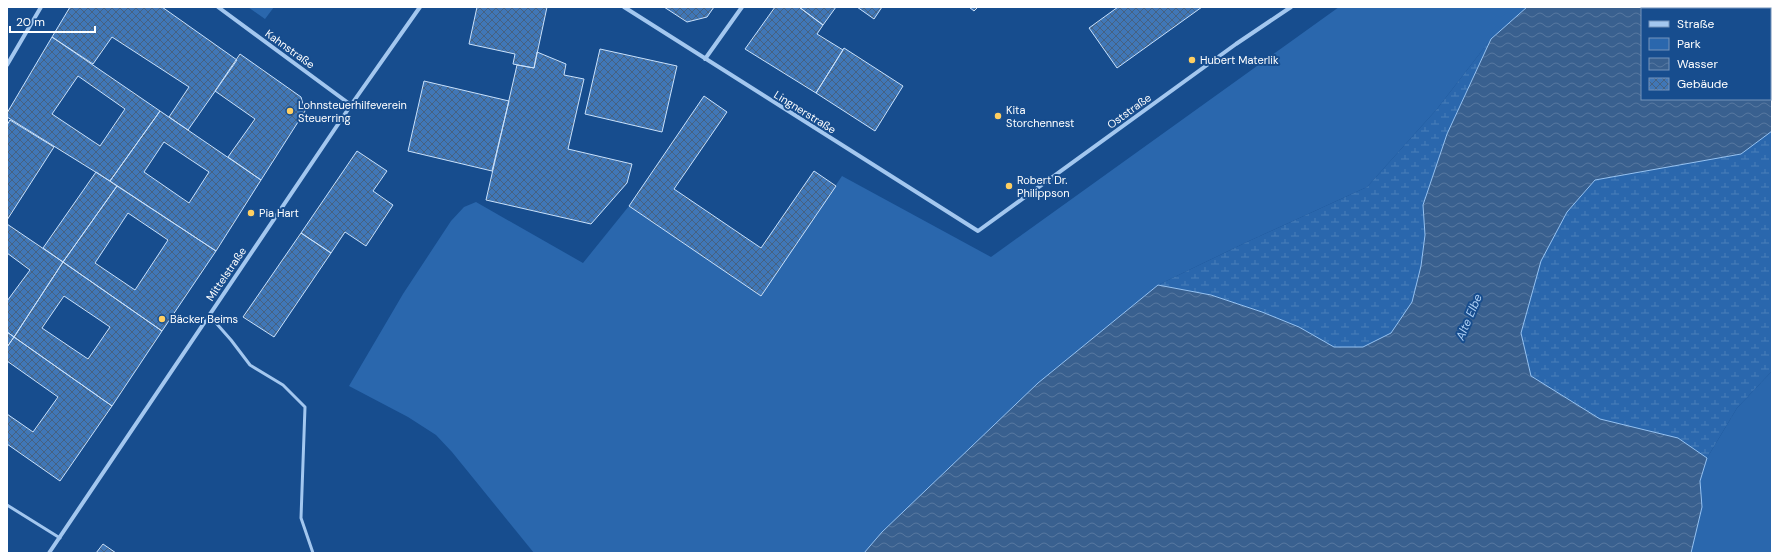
<svg xmlns="http://www.w3.org/2000/svg" width="1779" height="560" viewBox="0 0 1779 560" font-family="'DM Sans',sans-serif">
	<style>
		.green { fill: #2a67ad }
		.wetland { fill: url(#wetland-marsh) }
		.water { fill: url(#water-waves); stroke: #95c2f2; fill-rule: evenodd }
		.building { fill: url(#building-cross-hatch); stroke: #c9e1fb; fill-rule: evenodd }
		.lines { fill: none; stroke-linecap: round; stroke-linejoin: round }
		.service { stroke: #a3c7ef; stroke-width: 3 }
		.minor { stroke: #a3c7ef; stroke-width: 4 }
		.poi-dot { fill: #ffcf61; stroke: #174d8e; stroke-width: 1.5 }
		.labels { text-anchor: middle; stroke-width: 4; stroke-linejoin: round; paint-order: stroke }
		.street-label { font-size: 11px; fill: #fff; stroke: #174d8e }
		.poi-label { font-size: 11px; fill: #fff; stroke: #174d8e; text-anchor: start }
		.water-label { font-size: 12px; font-style: italic; fill: #afd1f6; stroke: #174d8e }
	</style>
	<defs>
		<pattern id="wetland-marsh" width="20" height="14" patternUnits="userSpaceOnUse"><rect width="20" height="14" fill="#2a67ad"/><path d="M1 5h8M5 5V1M11 12h8M15 12V8" fill="none" stroke="#4a7eb9"/></pattern>
		<pattern id="water-waves" width="16" height="10" patternUnits="userSpaceOnUse"><rect width="16" height="10" fill="#39608f"/><path d="M0 5q4-4 8 0t8 0" fill="none" stroke="#5778a0"/></pattern>
		<pattern id="building-cross-hatch" width="8" height="8" patternUnits="userSpaceOnUse"><rect width="8" height="8" fill="#4077b7"/><path d="M0 0l8 8M0 8l8-8" fill="none" stroke="#466282"/></pattern>
	</defs>
	<rect width="100%" height="100%" fill="#174d8e"/>
	<path class="green" d="M248,7H274L265,19Z
		M1339,7H1527L1491,39L1437,109L1367,187L1249,241L1158,285L1038,383L882,532L864,553H534L452,452L436,435L408,417L349,386L403,294L451,221L464,207L476,202L583,263L629,206L761,296L842,176L991,257Z
		M1772,371V553H1691L1702,507L1700,481L1707,458L1737,408Z"/>
	<path class="wetland" d="M1491,39L1447,134L1423,205L1425,235L1421,266L1412,302L1391,333L1363,347H1334L1299,327L1262,312L1211,295L1158,285L1249,241L1367,187L1437,109Z
		M1772,131V371L1737,408L1707,458L1678,438L1600,419L1531,376L1521,333L1541,260L1567,212L1595,180L1740,154Z"/>
	<path class="water" d="M1527,7H1772V131L1741,154L1595,180L1567,212L1541,261L1521,333L1531,376L1600,419L1678,438L1707,458L1700,481L1702,507L1691,553H864L882,532L1038,383L1158,285L1211,295L1262,312L1299,327L1334,347H1363L1391,333L1412,302L1421,266L1425,235L1423,205L1447,134L1491,39ZM1642,9H1770V99H1642Z"/>
	<path class="building" d="M70,7H162L237,60L188,130L169,117L189,87L112,37L93,64L52,37Z
		M477,7H547L534,68L513,64L515,54L469,44Z
		M664,7H714L707,17L687,22Z
		M775,7H799L823,25L817,34L843,50L816,93L745,49Z
		M799,7H836L823,25Z
		M857,7H882L874,19Z
		M969,7H978L974,11Z
		M1118,7H1202L1117,68L1089,28Z
		M52,37L160,111L110,181L7,117V113ZM78,76L125,109L100,146L52,114Z
		M844,48L903,86L875,131L816,93Z
		M600,49L677,66L662,132L585,114Z
		M537,52L566,64L564,75L584,79L568,149L632,164L627,183L591,224L486,200L517,65L534,68Z
		M240,54L301,97L305,111L261,180L228,157L255,119L215,91Z
		M424,81L509,101L492,171L408,151Z
		M704,96L727,112L674,189L761,248L814,171L836,186L761,296L629,206Z
		M160,111L261,180L216,251L110,181ZM164,142L209,172L189,203L144,172Z
		M10,120L54,147L7,220V125Z
		M357,151L387,171L373,191L393,205L366,246L345,232L331,253L301,233Z
		M96,172L117,186L63,262L43,248Z
		M117,186L216,251L162,331L63,262ZM128,213L168,240L135,290L95,263Z
		M7,224L63,262L14,337L7,332V301L30,270L7,253Z
		M301,233L331,253L274,337L243,317Z
		M63,262L162,331L112,406L14,337ZM64,296L110,327L88,359L42,328Z
		M7,332L14,337L7,347Z
		M14,337L112,406L60,481L7,444V414L33,432L58,397L7,361V347Z
		M103,544L116,553H96Z"/>
	<g class="lines">
		<path class="service" d="M209,315L231,340L250,365L283,385L305,407L301,518L313,553
			M7,505L60,538"/>
		<path class="minor" d="M218,7L351,105
			M624,7L978,231L1236,44L1291,7
			M705,59L742,7
			M7,65L41,7
			M49,553L351,105L420,7"/>
	</g>
	<g class="poi-dot">
		<circle cx="1192" cy="60" r="4"/>
		<circle cx="290" cy="111" r="4"/>
		<circle cx="998" cy="116" r="4"/>
		<circle cx="1009" cy="186" r="4"/>
		<circle cx="251" cy="213" r="4"/>
		<circle cx="162" cy="319" r="4"/>
	</g>
	<g class="labels">
		<g class="street-label">
			<text transform="translate(290 49) rotate(36)" y="4">Kahnstraße</text>
			<text transform="translate(1129 111) rotate(-36)" y="4">Oststraße</text>
			<text transform="translate(805 112) rotate(32)" y="4">Lingnerstraße</text>
			<text transform="translate(226 274) rotate(-56)" y="4">Mittelstraße</text>
		</g>
		<g class="poi-label">
			<text x="1200" y="64">Hubert Materlik</text>
			<text x="298" y="109">Lohnsteuerhilfeverein<tspan x="298" dy="13">Steuerring</tspan></text>
			<text x="1006" y="114">Kita<tspan x="1006" dy="13">Storchennest</tspan></text>
			<text x="1017" y="184">Robert Dr.<tspan x="1017" dy="13">Philippson</tspan></text>
			<text x="259" y="217">Pia Hart</text>
			<text x="170" y="323">Bäcker Beims</text>
		</g>
		<g class="water-label">
			<text transform="translate(1469 317) rotate(-67)" y="4">Alte Elbe</text>
		</g>
	</g>
	<rect width="1779" height="560" fill="none" stroke="#ffffff" stroke-width="16"/>
	<rect x="1641" y="8" width="130" height="92" fill="#174d8e" stroke="#7494bb"/>
	<rect x="1649" y="21" width="20" height="6" fill="#a3c7ef" stroke="#7494bb"/>
	<text x="1677" y="28" font-size="12" fill="#ffffff">Straße</text>
	<rect x="1649" y="38" width="20" height="12" fill="#2a67ad" stroke="#7494bb"/>
	<text x="1677" y="48" font-size="12" fill="#ffffff">Park</text>
	<rect x="1649" y="58" width="20" height="12" fill="url(#water-waves)" stroke="#7494bb"/>
	<text x="1677" y="68" font-size="12" fill="#ffffff">Wasser</text>
	<rect x="1649" y="78" width="20" height="12" fill="url(#building-cross-hatch)" stroke="#7494bb"/>
	<text x="1677" y="88" font-size="12" fill="#ffffff">Gebäude</text>
	<path d="M10 26v6h85v-6" fill="none" stroke="#ffffff" stroke-width="2"/>
	<text x="16" y="26" font-size="12" fill="#ffffff" stroke="#174d8e" stroke-width="3" paint-order="stroke">20 m</text>
</svg>
